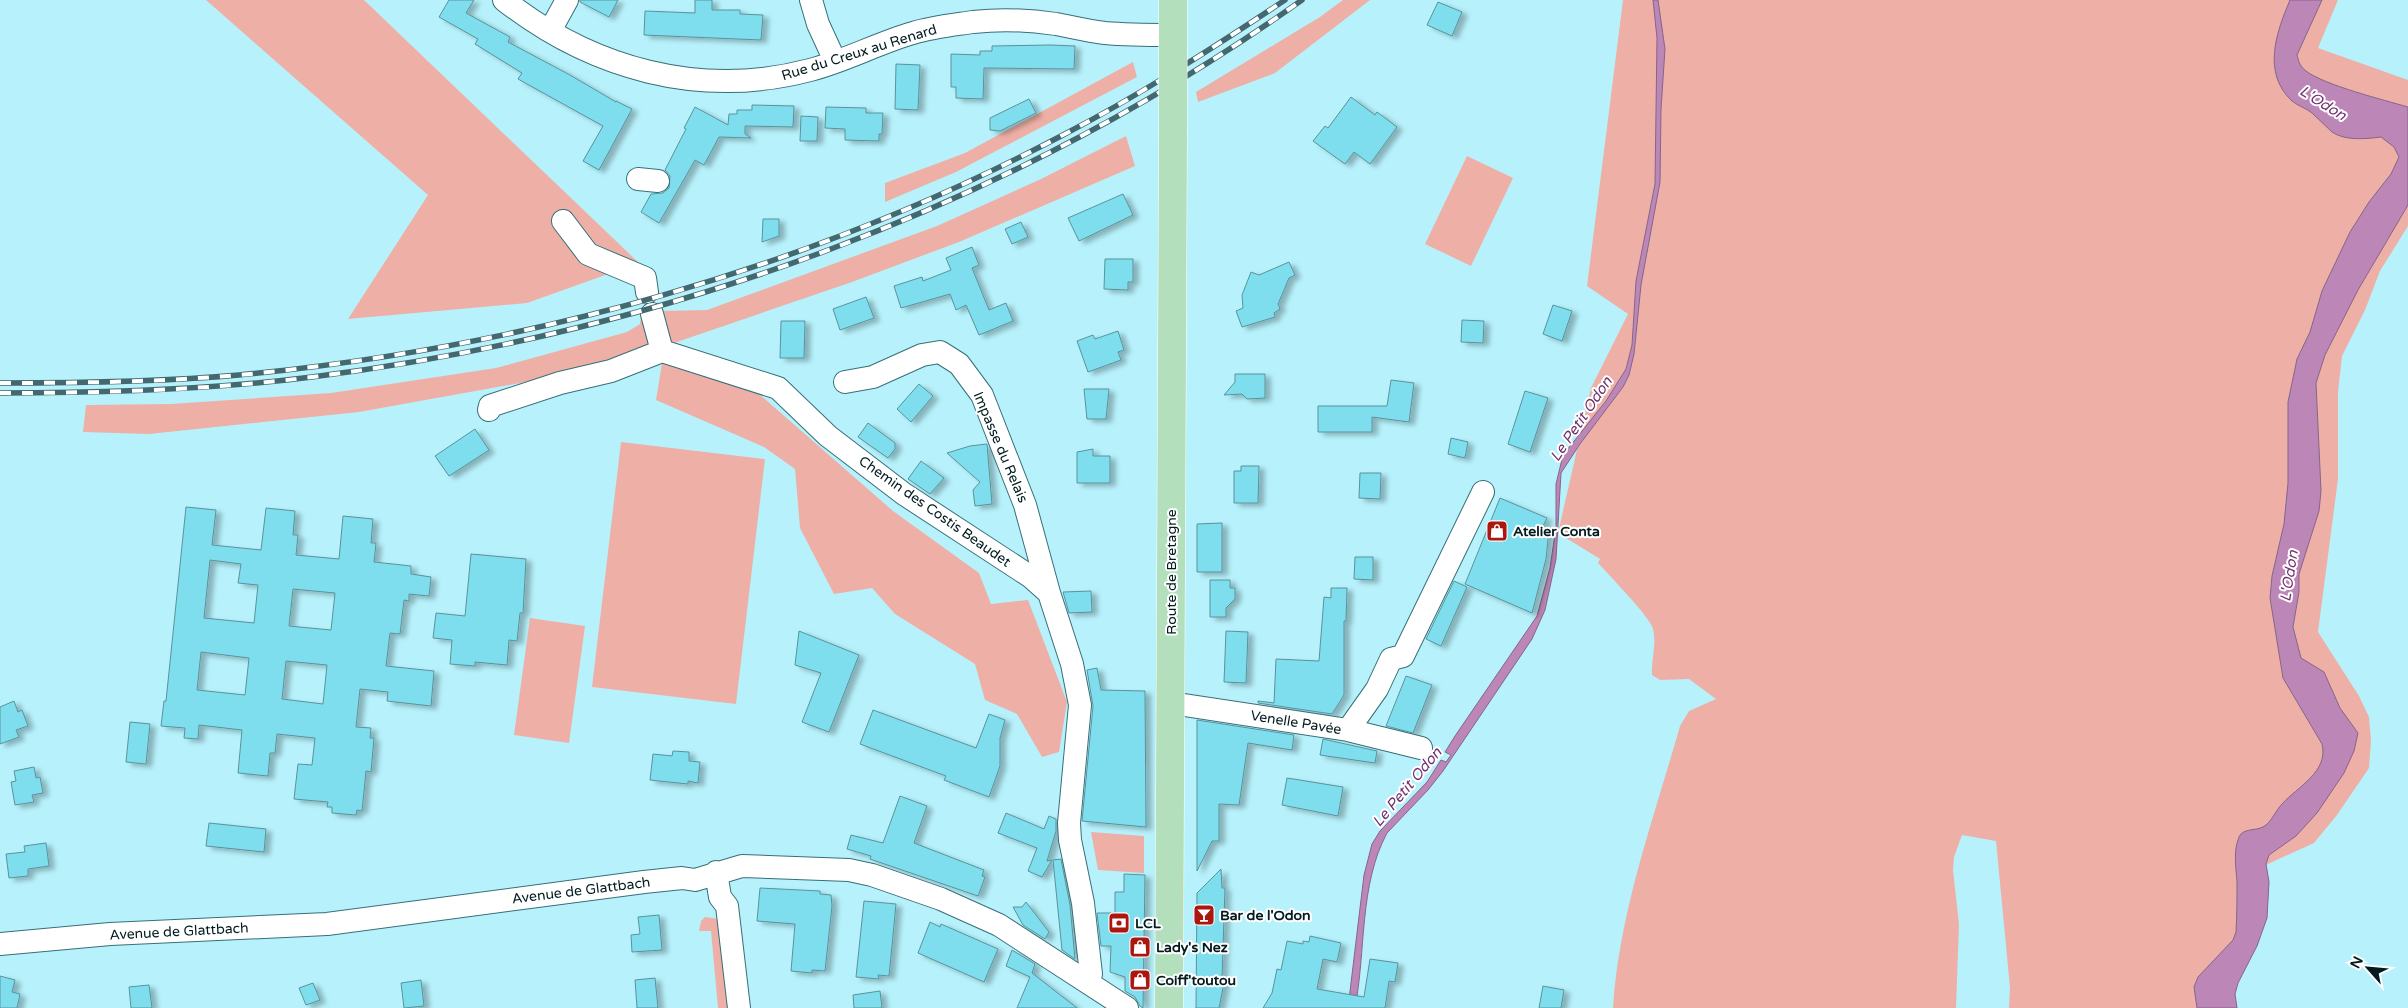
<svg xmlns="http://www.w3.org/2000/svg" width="2408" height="1008" viewBox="0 0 2408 1008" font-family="'Varela Round',sans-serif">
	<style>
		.green { fill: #eeb0a6 }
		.water { fill: #bc86b7; stroke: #846689 }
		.building { fill: #7edeee; stroke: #5a929b; fill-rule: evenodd; filter: url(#shadow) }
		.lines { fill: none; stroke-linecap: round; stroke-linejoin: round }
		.minor-casing { stroke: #366f78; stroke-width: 24 }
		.major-casing { stroke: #fff; stroke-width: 29 }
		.minor { stroke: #fff; stroke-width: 22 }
		.major { stroke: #b4dfbc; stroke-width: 28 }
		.rail-casing { stroke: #44686f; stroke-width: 5.5 }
		.rail { stroke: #fff; stroke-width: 4; stroke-dasharray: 11; stroke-linecap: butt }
		.major-bridge-casing { stroke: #fff; stroke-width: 29; stroke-linecap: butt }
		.major-bridge { stroke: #b4dfbc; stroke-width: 28 }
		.labels { text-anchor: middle; stroke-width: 4; stroke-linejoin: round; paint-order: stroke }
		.street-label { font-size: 14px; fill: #031a1e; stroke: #fff }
		.poi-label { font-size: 14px; font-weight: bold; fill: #031a1e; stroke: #fff; text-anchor: start }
		.water-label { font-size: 15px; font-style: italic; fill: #72316f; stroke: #fff }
	</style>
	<defs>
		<filter id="shadow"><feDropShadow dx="5.5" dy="3" stdDeviation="2.5" flood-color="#0004"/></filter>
	</defs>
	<rect width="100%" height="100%" fill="#b7f2fc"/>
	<path class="green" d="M206,0H364L639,263L527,303L348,319L428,195Z
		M1343,0H1370L1275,73L1198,102L1196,92L1320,17Z
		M1623,0H2338L2318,48L2408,80V226L2380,271L2365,310L2342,356L2338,392V479L2318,632L2359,696L2369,717L2371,740L2369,768L2337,815L2314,843L2259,868L2254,952L2218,991L2228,1008H2009L2010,988L1996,841L1962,835L1954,857L1953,870L1959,924L1956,1008H1613C1619,912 1654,818 1680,726L1689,711L1716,699L1689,679L1660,680L1652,675C1651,659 1657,645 1653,629C1651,618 1607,573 1598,563L1600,559L1558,533L1591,388L1628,314L1587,286Z
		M1133,62L1137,77L956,172L885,202V183L965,153Z
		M1126,136L1135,166L959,242L852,282L671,344L662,311L707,310L937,226L1041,179Z
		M1467,156L1513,178L1471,266L1425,244Z
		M641,317L655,350L609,367L359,412L149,434L83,432L86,405L171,404L331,393L496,368L627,332L640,324Z
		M662,363L759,394L893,511L979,573L991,604L1028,600L1067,702L1059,752L1042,757L1017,714L985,700L975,664L895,614L872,588L834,594L800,528L795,469L764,447L656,400Z
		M621,442L765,459L736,704L592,687Z
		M530,618L585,626L569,743L514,735Z
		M1091,832L1144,836V873L1098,870Z
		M705,917L719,919L733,1008H718L711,931H699L701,921Z"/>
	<path class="water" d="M1653,0H1658L1665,49L1661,109L1660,182L1641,285L1634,354L1629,375L1623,387L1580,444L1561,473L1556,559L1545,610L1532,639L1443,771L1428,790L1387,833C1359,885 1366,951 1355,1008H1348L1364,875L1372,844L1380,831L1427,782L1441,760L1446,762L1451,755L1445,752L1455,736L1537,616L1550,568L1556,527V484L1563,455L1606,401L1626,369L1632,345L1636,281L1655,184L1657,38Z
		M2290,0H2322L2297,55C2299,63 2300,66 2306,71C2324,85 2384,100 2408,107V205L2358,290L2325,355L2316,383L2321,491L2319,511L2299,574V592L2293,627L2301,658L2324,672L2340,708L2358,733L2354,751L2344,773L2317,813L2296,836L2269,855L2266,864L2269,882L2267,918L2257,946L2238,983L2235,994L2237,1008H2197L2194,987L2198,977L2233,940L2236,932C2237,916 2237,899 2237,882C2236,867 2233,852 2239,837C2243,828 2255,831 2263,827C2271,823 2276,810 2282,804C2297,787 2329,772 2322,744L2283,678L2270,598L2272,576L2284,524L2288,483V402L2297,359L2310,332L2322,291L2350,232L2369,202L2391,174L2399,157L2394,147L2381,137C2366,139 2345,141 2332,132C2325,126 2319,119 2312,113C2306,108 2298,106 2292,101C2262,73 2276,33 2290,0Z"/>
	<path class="building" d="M449,0H474L466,13L510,37L508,42L570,75L616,102V101L632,109L599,170L583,161L603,126L518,79L522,73L475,44L478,39L439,17Z
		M580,0H618L609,17L580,2Z
		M695,0H712V10H740V14L763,15L761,40L644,35L645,11L695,13Z
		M1438,2L1462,12L1452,36L1427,25Z
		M1051,45L1075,46L1074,69L984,68L983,99L956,98V87H951V54L980,55V51H992V46Z
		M896,64L920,65L918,110L895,109Z
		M1351,97L1375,115L1377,112L1397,127L1370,164L1354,152L1345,164L1313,141L1325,126L1328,128Z
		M1029,99L1036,113L1000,131L990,130V118Z
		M752,105L794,106L793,127L745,126V134L751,138L719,137L704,165L695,160L659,223L641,212L651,194L663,193L669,188L670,176L665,170L686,129L684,128L695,107L728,125L729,114H737V110H752Z
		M826,107L866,108V113H883L882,134H879V141L845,140V129L825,128Z
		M801,116L818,117L817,141H800Z
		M1123,194L1133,215L1079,241L1068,218Z
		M763,219H779V236L762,242Z
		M1021,222L1028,237L1012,244L1005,229Z
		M972,247L979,265L972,268L989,310L1006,303L1013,321L979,335L966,305L956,310L950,294L901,308L894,286L922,277L923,281L951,270L946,258Z
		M1105,259H1133V282H1128V290L1104,289Z
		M1289,262L1295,275L1289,278L1284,290L1278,304L1280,309L1274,313L1275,317L1242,327L1236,311L1243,308L1242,295L1251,272L1259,275Z
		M866,297L874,318L840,330L833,309Z
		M1553,305L1572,311L1562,341L1543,334Z
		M1462,320L1484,321L1483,343L1461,342Z
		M781,321H805L804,358H780Z
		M1118,331L1124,350L1118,352L1121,360L1088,372L1077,341L1093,335L1095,339Z
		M1235,374H1265V398L1247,399L1242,394L1224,395L1235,382Z
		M1391,380L1414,383L1409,422L1372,417V432H1318V406H1387Z
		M919,384L933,396L911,422L897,409Z
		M1084,389H1109L1106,419H1087Z
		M1525,391L1548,398L1530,452L1508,444Z
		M868,423L895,443V449L888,458L858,437Z
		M475,429L489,450L449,476L435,456Z
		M1451,438L1468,442L1465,458L1448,454Z
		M987,444L992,504L975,506L973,490L980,482L947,453L970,446Z
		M1093,449V456H1110V483H1077V452Z
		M921,461L944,478L930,494L908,479Z
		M1241,466H1259L1258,503H1234V471H1241Z
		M1360,473H1381L1380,499L1359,498Z
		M1500,498L1547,518L1543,526L1549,529L1546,559L1532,613L1465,584Z
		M186,507L216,510L212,545L261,550L266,508L295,511L293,535H298L296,555L339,559L343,516L373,519L371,543H376L374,562L411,566V574L431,577L429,596L409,594V601L404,600L400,634L390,633L386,666L434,671L431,706L387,701L388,692L360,689L356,727L371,728L370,738H374L371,772L366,771L362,811L357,810L356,815L332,813V807H327L328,802L294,799L298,764L312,765L315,738L277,734L275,753H270L268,776L238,773L242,730L199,725L198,739L184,738L185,728L161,726L164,701H166ZM210,560L241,564L238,583L258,585L254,623L204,618ZM293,589L335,593L331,630L289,626ZM201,652L249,658L245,695L197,690ZM286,661L327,665L323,704L282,699Z
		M1222,523V572H1197V524Z
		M471,554L526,559L523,613H520L517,641L509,640L507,665L475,662V666L450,664L452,640L433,638L436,613L465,616Z
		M1355,557H1373V580L1354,579Z
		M1210,580H1230V588H1235V599L1226,608V617H1210Z
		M1454,581L1467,587L1441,646L1426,639Z
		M1331,588H1347L1346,621H1344V695L1332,714L1258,703V701L1274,703L1276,659L1319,661L1324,597L1331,598Z
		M1091,591L1092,612L1069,613L1063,592Z
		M799,631L859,655L829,732L802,722L821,673L795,665Z
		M1226,631L1248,632L1246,683L1224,682Z
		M1097,668L1101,690L1145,691L1146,827L1082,821L1093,706L1087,670Z
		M1406,676L1432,685L1413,733L1386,726Z
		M14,701L18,712L22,710L28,726L16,730L19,737L0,744V707Z
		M873,710L976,748L989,714L1005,720L1000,738V766L989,797L944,780L946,776L860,744Z
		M1197,720L1294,735L1292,750L1248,743L1239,805L1219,804V841H1212L1197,871Z
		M130,722L150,724L146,764L126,762Z
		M1323,739L1377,751L1375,763L1320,755Z
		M673,751L689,752V761L700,762L698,783L688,781V784L650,780L653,754L672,756Z
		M34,767L36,778L40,777L43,793L32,795L34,802L15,805L11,782L16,781L14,771Z
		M1287,778L1343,787L1338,816L1282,805Z
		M900,796L927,806L914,843L984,870L982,876L985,877L978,896L870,859L871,856L847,849L851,835L883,843Z
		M1006,813L1044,829L1049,816L1056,819V831L1047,861L1052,860L1042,877L1028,871L1037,848L998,833Z
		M209,823L266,829L264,852L206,846Z
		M46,843L49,866L28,869V876L9,878L6,854L25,852L24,846Z
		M1061,859L1070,905L1075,959L1062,950L1053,860Z
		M1221,869L1222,888H1225L1222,977L1225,978L1219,1008H1196L1197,893Z
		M1124,874L1145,875L1143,1008L1140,1006L1135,997L1125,991V977L1110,972L1111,946H1101L1097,913H1115V892H1124Z
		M760,888L820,891V894L831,895L832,906L825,971L812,970V973L791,971L795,924L757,921Z
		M864,901L896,904L889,976L878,975L879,979L856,977Z
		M1026,902L1049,932L1045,939L1023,925L1013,907H1022Z
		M659,915L662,950L632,952L631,935L640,934L638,917Z
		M930,922L940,927L941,924L998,949L984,982L918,953Z
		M1310,936L1341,943L1337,962L1323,959L1317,989L1364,997L1370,959L1398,963L1395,982L1389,981L1385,1008H1263L1272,993L1277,969L1281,970L1287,941L1303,944V941L1309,942Z
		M1012,950L1035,964L1032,973L1077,1008H1017L1030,977L1006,966Z
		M0,976L15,980L12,992L20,994L17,1008H0Z
		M655,978L658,1008H637L635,980Z
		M421,980L424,1006L404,1008L401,983Z
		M313,983L320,1000L306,1005L299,988Z
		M149,985L152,1008H131L129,987Z
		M1543,986L1564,990L1561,1008H1539Z
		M880,991L882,1008H854L853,995Z"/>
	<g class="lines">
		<g class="minor-casing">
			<path id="minor" d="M504,0C592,69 700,99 810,70C845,61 878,43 913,33C933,27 953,25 973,22C1000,19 1029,20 1056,24C1072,27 1088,31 1105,33C1127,35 1150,35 1173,35
				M811,0L818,24L835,61
				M550,31L567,0
				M638,179L658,181
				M563,221L588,254L645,278L647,292
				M652,314L662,351
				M662,351L778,388L828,436L904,494L1031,577L1049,593
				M845,382L873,377L922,355L940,352L959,364L982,395L1025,505L1049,593L1072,664L1080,705L1069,823L1070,840L1083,903L1091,974L1088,982
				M489,410L490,406L560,383L611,371L662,351
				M1171,703L1348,730L1421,748
				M1348,730L1377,689L1391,659L1403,656L1483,492
				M716,872L720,897L727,906L739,1008
				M0,944L110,934L327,924L644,882L682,878L695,880L742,866L849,870L872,875L941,899L999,925L1127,1008"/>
		</g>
		<g class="major-casing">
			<path id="major" d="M1173,53V0
				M1169,1008L1173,136"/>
		</g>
		<use href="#minor" class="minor"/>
		<use href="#major" class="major"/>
		<g class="rail-casing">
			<path id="rail" d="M0,383C80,383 160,382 239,375C525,348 809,269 1063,135C1140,95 1213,48 1285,0
				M0,393C104,393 209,390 312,377C666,332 1010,207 1302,0"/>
		</g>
		<use href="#rail" class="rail"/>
		<g class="major-bridge-casing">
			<path id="major-bridge" d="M1173,136V53"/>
		</g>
		<use href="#major-bridge" class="major-bridge"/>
	</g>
	<defs>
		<g id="shop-square" transform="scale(1.125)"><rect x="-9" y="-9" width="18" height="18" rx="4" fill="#a9170f" stroke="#fff"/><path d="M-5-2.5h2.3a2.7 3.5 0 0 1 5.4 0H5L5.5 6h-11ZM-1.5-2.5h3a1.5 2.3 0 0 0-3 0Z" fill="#fff"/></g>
		<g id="bar-square" transform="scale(1.125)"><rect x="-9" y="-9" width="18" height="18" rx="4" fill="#a9170f" stroke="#fff"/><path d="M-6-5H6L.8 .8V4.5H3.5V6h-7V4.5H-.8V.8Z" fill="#fff"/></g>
		<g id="bank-square" transform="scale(1.125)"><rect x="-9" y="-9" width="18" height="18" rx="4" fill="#a9170f" stroke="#fff"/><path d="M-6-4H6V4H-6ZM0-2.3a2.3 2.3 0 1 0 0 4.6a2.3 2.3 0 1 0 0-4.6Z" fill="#fff"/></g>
	</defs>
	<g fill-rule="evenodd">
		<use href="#shop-square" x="1497" y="531"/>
		<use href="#bar-square" x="1204" y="915"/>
		<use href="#bank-square" x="1119" y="923"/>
		<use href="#shop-square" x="1140" y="947"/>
		<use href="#shop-square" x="1140" y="980"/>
	</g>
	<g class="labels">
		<g class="street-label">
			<text transform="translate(859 52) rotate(-17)" y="5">Rue du Creux au Renard</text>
			<text transform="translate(1001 447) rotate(67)" y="5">Impasse du Relais</text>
			<text transform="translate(935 511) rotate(35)" y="5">Chemin des Costis Beaudet</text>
			<text transform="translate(1171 572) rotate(-90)" y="5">Route de Bretagne</text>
			<text transform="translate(1296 722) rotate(9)" y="5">Venelle Pavée</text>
			<text transform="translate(581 890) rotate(-7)" y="5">Avenue de Glattbach</text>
			<text transform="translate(179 931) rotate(-3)" y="5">Avenue de Glattbach</text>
		</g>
		<g class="poi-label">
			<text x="1513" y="536">Atelier Conta</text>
			<text x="1220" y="920">Bar de l'Odon</text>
			<text x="1135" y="928">LCL</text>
			<text x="1156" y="952">Lady's Nez</text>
			<text x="1156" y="985">Coiff'toutou</text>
		</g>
		<g class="water-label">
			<text transform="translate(2323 103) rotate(32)" y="5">L'Odon</text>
			<text transform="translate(1581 419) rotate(-56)" y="5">Le Petit Odon</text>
			<text transform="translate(2289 576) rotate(-81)" y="5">L'Odon</text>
			<text transform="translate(1407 787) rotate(-50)" y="5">Le Petit Odon</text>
		</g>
	</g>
	<g transform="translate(2368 968) rotate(297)" stroke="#ffffff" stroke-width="4" paint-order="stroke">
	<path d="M0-4L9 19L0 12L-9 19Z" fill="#031a1e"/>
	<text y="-8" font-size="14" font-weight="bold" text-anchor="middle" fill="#031a1e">N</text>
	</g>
</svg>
